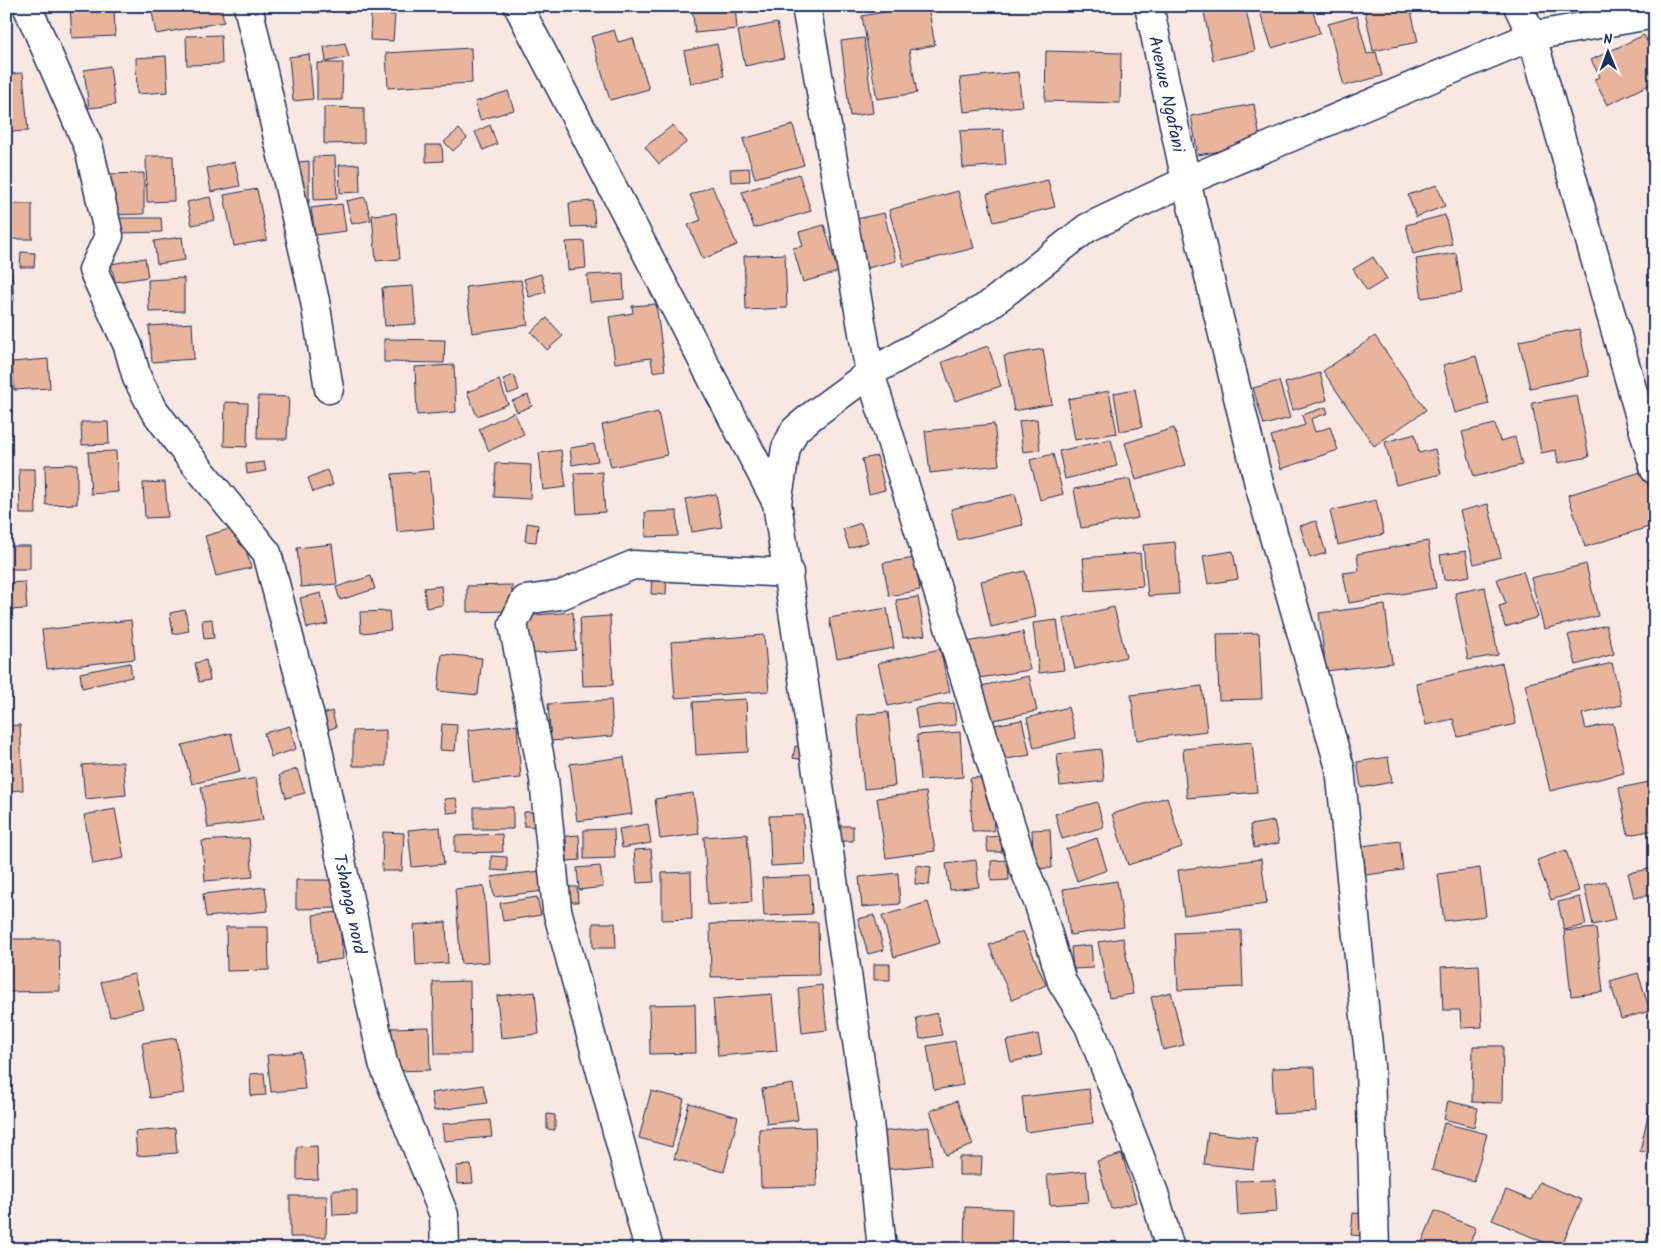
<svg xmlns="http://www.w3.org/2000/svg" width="1661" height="1255" viewBox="0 0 1661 1255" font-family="Kalam,sans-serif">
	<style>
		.building { fill: #e8b49c; stroke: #1b2f5e }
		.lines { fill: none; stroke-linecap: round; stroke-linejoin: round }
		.street-casing { stroke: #1b2f5e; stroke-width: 31 }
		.street { stroke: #fff; stroke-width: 28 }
		.labels { text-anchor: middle; stroke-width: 4; stroke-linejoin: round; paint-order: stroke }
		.street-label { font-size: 18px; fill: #1b2f5e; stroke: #fff }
	</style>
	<rect width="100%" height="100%" fill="#f8e8e1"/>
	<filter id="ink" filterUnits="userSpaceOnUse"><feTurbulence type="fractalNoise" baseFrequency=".02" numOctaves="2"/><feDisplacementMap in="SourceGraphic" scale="10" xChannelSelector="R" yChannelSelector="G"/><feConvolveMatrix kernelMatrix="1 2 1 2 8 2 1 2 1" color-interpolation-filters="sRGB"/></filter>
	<g filter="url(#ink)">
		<path class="building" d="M70,6H114L115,36L72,38Z
			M151,6H221L224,22L156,34Z
			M313,6H347V10L313,13Z
			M361,6H392L393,8L361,12Z
			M692,6H735L737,29L695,33Z
			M917,6H928L935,45L909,50L917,93L877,99L862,16Z
			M1234,6H1245L1255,51L1213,60L1204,12Z
			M1258,6H1311L1320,33L1272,48Z
			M1364,6H1410L1418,42L1373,51Z
			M371,13L395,15L393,41L370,40Z
			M1357,16L1367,54L1376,52L1382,76L1344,86L1328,24Z
			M777,23L784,58L745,66L738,31Z
			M614,30L618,42L633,38L649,89L610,100L591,37Z
			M221,35L222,64L187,65L186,36Z
			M1644,35L1655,57V82L1607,105L1594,79L1600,77L1591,60Z
			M1655,35V55L1647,39Z
			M864,38L873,113L850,116L841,41Z
			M345,43L349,57L326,62L324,47Z
			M717,44L724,76L691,84L684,51Z
			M471,48L472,83L388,88L386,53Z
			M1046,51L1121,53L1120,103L1045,101Z
			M309,54L313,99L293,101L289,57Z
			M166,56L168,92L137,94L136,58Z
			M317,63H343L342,100H317Z
			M110,66L115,105L89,108L84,70Z
			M1018,72L1022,106L964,112L960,78Z
			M23,73L28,131L6,132V74Z
			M508,91L514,110L480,120L475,102Z
			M1254,104L1261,144L1198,155L1191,116Z
			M324,107L364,108V143L324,144Z
			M490,125L497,144L483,150L475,132Z
			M673,125L687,142L659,164L645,147Z
			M793,125L804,165L755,178L743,139Z
			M459,129L467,138L453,151L444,142Z
			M1003,129L1006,165L963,168L960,131Z
			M426,145H442L443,161L426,162Z
			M146,156H173L174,201L147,202Z
			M335,156L337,199L314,200L313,157Z
			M309,161V203L298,202L299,162Z
			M235,162L240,186L211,192L207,168Z
			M359,164L360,192L340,193L339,165Z
			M749,168L750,181L731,182L730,169Z
			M144,173V214L107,215L106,174Z
			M799,174L811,211L754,228L742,192Z
			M1048,180L1055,207L994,222L987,194Z
			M1437,185L1445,206L1416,217L1408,195Z
			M712,186L737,245L703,259L688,225L701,220L690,195Z
			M257,189L267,240L234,246L224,195Z
			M958,191L974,248L904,266L889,210Z
			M210,197L215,220L192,225L187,202Z
			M365,197L371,220L352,224L346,201Z
			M593,201L595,226L571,227L569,203Z
			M6,204H32V239H6Z
			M342,204L346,231L315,235L311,208Z
			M396,213L400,259L376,261L372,215Z
			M884,213L896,261L867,268L856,219Z
			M1445,215L1452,244L1413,254L1406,225Z
			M120,218H161L162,232L120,233Z
			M824,225L838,272L803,282L793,248L803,246L799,232Z
			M182,237L185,260L157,264L154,241Z
			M584,241L586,268L568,270L566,242Z
			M21,252L35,253L34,267H20Z
			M1456,253L1462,292L1422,298L1416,259Z
			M785,254L787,308L746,310L744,256Z
			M1373,257L1387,279L1367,291L1353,269Z
			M145,258L148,277L115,282L111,264Z
			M6,273H12L14,301L6,302Z
			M623,273L624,299L590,302L587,275Z
			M541,274L546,292L529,297L524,279Z
			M184,278V311L149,312L148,280Z
			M521,280L528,325L472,333L466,287Z
			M413,286L416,324L385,326L382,288Z
			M656,304L665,370L653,372L651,358L615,363L609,317L633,313L632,306Z
			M547,318L563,336L547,350L531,332Z
			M192,323L194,359L152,362L149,326Z
			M1579,329L1589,376L1530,388L1519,341Z
			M1375,336L1426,410L1374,446L1323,371Z
			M384,339L445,340L444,363L384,362Z
			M988,346L1001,386L955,401L942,362Z
			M1043,349L1052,404L1014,411L1004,356Z
			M1476,356L1489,404L1455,413L1443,365Z
			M48,359L50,388L14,390L12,362Z
			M454,365L456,412L417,415L415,367Z
			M1320,373L1327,400L1293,410L1285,383Z
			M514,375L519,390L508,394L503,379Z
			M499,380L508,404L477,416L467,392Z
			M1279,381L1290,418L1264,425L1253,388Z
			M1135,389L1142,427L1120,431L1114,393Z
			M1109,391L1117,433L1075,440L1068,399Z
			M528,395L532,406L517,412L512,401Z
			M1577,395L1589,457L1558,463L1556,450L1541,453L1532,403Z
			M258,396L289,397L287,439H257Z
			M225,402L248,403L247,447L224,446Z
			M1326,407L1328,413L1311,419L1315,432L1330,427L1338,450L1281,469L1271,436L1305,425L1302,415Z
			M514,412L524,434L489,451L479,429Z
			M658,412L667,455L611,467L602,425Z
			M1037,419L1040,450L1023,452L1019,421Z
			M81,422H108L109,444L82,445Z
			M994,424L999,465L930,473L925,431Z
			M1495,424L1500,441L1515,437L1522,465L1474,477L1462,432Z
			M1174,428L1186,465L1136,480L1125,443Z
			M1415,434L1419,453L1435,449L1441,474L1396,485L1385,442Z
			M1111,439L1117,466L1065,479L1059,451Z
			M594,444L598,461L572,465L570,448Z
			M561,450L566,487L543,490L539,453Z
			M116,451L118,492L91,494L88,452Z
			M1053,454L1063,494L1040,500L1030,460Z
			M877,456L885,490L869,494L862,459Z
			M264,462L266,471L247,474L246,464Z
			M496,463L531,465L530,499L494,497Z
			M77,464V504L46,505L45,465Z
			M19,469H35L36,514H20Z
			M327,470L333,485L313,492L308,478Z
			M429,471L434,528L397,532L392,474Z
			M1644,471L1655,506V525L1585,547L1568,495Z
			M602,472L605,512L577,514L574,473Z
			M1130,479L1138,518L1081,528L1074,489Z
			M165,482L168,517L145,518L143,483Z
			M716,494L722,527L692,532L686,499Z
			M1015,494L1023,525L958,540L951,509Z
			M6,495H11L9,521H6Z
			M1376,500L1384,534L1338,545L1330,511Z
			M1488,504L1501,557L1474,564L1460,511Z
			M677,511L678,536L646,537L645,512Z
			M1316,521L1326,553L1310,558L1300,526Z
			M527,523L538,525L536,542L525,541Z
			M861,523L868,542L849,548L843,529Z
			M240,526L251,568L216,576L205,536Z
			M1428,541L1436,588L1349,603L1343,573L1359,571L1357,554Z
			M1175,542L1179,594L1148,596L1143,545Z
			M332,544L337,584L301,587L297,548Z
			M6,546H30V569H6Z
			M1233,551L1238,579L1208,584L1203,556Z
			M1466,551L1470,576L1444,580L1440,555Z
			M1140,553L1143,586L1086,591L1083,558Z
			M915,558L920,590L889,596L883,563Z
			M1586,564L1598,616L1544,629L1531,578Z
			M652,569L667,570L666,595L651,594Z
			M1025,571L1036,617L991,627L981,581Z
			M1523,571L1538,617L1505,627L1499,606L1506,604L1497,579Z
			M371,576L375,589L340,600L336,587Z
			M25,582L27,609L6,610V583Z
			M512,585V611L467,612V586Z
			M441,586L443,605L426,608L424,588Z
			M1485,587L1498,655L1468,660L1455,593Z
			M321,593L328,624L307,628L300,598Z
			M918,597L925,635L903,638L896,600Z
			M1385,605L1392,663L1326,671L1319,613Z
			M1114,607L1126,657L1075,669L1063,619Z
			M887,608L894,648L837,658L829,618Z
			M185,610L189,631L173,634L170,613Z
			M389,611L391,630L361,633L360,612Z
			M573,612L576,650L526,654L522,616Z
			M610,616L613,685L583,686L580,618Z
			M212,619L214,638L204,639L202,620Z
			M131,620L135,659L47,669L42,630Z
			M1057,620L1064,670L1039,673L1033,623Z
			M1606,625L1614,654L1576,665L1568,635Z
			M1023,632L1030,670L973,679L967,642Z
			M1259,633L1262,699L1219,700L1217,634Z
			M764,635L769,691L675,698L671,642Z
			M940,649L950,692L888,706L878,663Z
			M442,654L482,658L478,695L438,691Z
			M206,660L210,680L199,682L195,663Z
			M130,663L132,677L82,688L80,673Z
			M1502,663L1516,724L1458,737L1453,719L1426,725L1416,683Z
			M1612,663L1622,705L1582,714L1586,729L1613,723L1624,773L1550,791L1525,684Z
			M1029,676L1037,711L984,722L976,687Z
			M1202,686L1207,731L1137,740L1131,695Z
			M746,699L748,752L696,755L693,702Z
			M611,700L613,736L551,741L548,704Z
			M954,703L956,725L918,729L915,708Z
			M1068,707L1076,738L1034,748L1027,718Z
			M332,711L336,727L321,732L317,716Z
			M888,712L895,786L864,789L857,715Z
			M1022,720L1030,755L995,761L988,726Z
			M442,724L457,725L455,751L440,750Z
			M20,725L23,790L6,791V726Z
			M517,725L521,778L473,782L468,730Z
			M290,726L296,749L271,757L264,733Z
			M386,730V766H353V731Z
			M960,732L963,777L920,780L917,735Z
			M231,733L240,772L192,784L182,745Z
			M1252,742L1257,792L1187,798L1183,749Z
			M795,746L807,748L805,760L793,758Z
			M1101,749L1104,781L1060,786L1057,754Z
			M624,757L632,814L577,821L570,764Z
			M1388,757L1392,782L1361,788L1357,762Z
			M123,762L126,795L85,799L82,765Z
			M297,769L305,793L286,798L279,775Z
			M992,777L994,831H972L970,778Z
			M256,778L263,820L208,828L201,787Z
			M1655,781V830L1628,835L1619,788Z
			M926,792L935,851L886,858L877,798Z
			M693,793L699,834L660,839L655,799Z
			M1167,797L1182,847L1128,865L1112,814Z
			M456,798L459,812L447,813L444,799Z
			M1097,802L1104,827L1062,839L1055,814Z
			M474,807H513V829H474Z
			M115,809L124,858L93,864L84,815Z
			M524,812H540L539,827L524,826Z
			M803,815L805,864L771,866L769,816Z
			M1274,821L1279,843L1254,848L1250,825Z
			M648,824L651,843L622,848L619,829Z
			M836,826H853V841H836Z
			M440,827L444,864L412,867L408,830Z
			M614,829L615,858L584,859V830Z
			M1050,829L1052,868L1034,869L1032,830Z
			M383,832L404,833L402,871H382Z
			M502,834L503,852L455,853V836Z
			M747,834L752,902L708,905L704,837Z
			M579,835L580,860L567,861L566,836Z
			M1001,836L1002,852H988L986,837Z
			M249,838L253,877L205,881L202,841Z
			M1097,838L1107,870L1077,881L1066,849Z
			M1400,841L1403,870L1366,875L1362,846Z
			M651,849L654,882L637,883L634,850Z
			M1566,850L1579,891L1551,900L1537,860Z
			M491,856L507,857V871L491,870Z
			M1261,859L1267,904L1184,915L1178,870Z
			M976,860L979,887L950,890L946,864Z
			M1008,860L1009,880L991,881V861Z
			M916,865L931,867L929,885L915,884Z
			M600,866L603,887L579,890L577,868Z
			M1480,868L1486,916L1444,921L1438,874Z
			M1655,868V894L1634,898L1628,873Z
			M541,871L544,891L494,897L491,877Z
			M691,872L692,919L662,920V873Z
			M898,873L900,904L862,907L859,877Z
			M810,876L812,914L764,916L762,878Z
			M296,880H339V908L296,909Z
			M1117,881L1124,927L1070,935L1063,889Z
			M1606,881L1615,920L1593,925L1584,886Z
			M484,886L489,962L461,964L455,889Z
			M265,887L268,911L206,917L203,894Z
			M569,887H577L578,902H569Z
			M537,897L541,915L503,921L500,903Z
			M1580,897L1586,925L1564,930L1558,902Z
			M928,902L940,943L894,957L882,916Z
			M339,912L343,959L317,962L313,915Z
			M874,915L884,950L868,954L858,919Z
			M446,922L448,963L416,965L414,925Z
			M818,922L819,975L711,977L710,924Z
			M593,923H615L616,948H593Z
			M226,927H268L269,970L227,971Z
			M1596,928L1603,992L1571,996L1564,931Z
			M1241,930L1243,987L1178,990L1175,933Z
			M1023,931L1046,985L1012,1000L989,945Z
			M1123,938L1133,994L1109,998L1098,942Z
			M6,939H59L60,991L7,992Z
			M1091,945L1093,968L1073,969L1071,947Z
			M874,964H890V980H874Z
			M1479,965L1482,1027L1461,1028L1460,1010H1443L1441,967Z
			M1638,973L1650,1011L1621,1019L1610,981Z
			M134,974L143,1008L110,1017L101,982Z
			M470,981L471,1054H435L433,982Z
			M822,985L827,1030L802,1033L798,988Z
			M535,992L539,1034L501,1038L497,996Z
			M1171,992L1184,1045L1163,1050L1151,997Z
			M772,994L777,1051L718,1056L713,999Z
			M695,1004L696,1053L650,1054L649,1005Z
			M937,1013L942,1035L920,1039L916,1018Z
			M429,1027L430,1070L391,1071L390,1028Z
			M1038,1034L1042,1055L1011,1062L1006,1041Z
			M176,1038L184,1093L150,1098L142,1043Z
			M955,1041L963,1085L934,1090L927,1046Z
			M1473,1046H1503L1502,1103L1472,1102Z
			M301,1052L305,1089L271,1092L267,1055Z
			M1315,1067L1317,1112L1274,1114L1272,1068Z
			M264,1073L266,1095L251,1096L250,1074Z
			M793,1084L798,1120L767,1124L762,1089Z
			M483,1085L487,1103L434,1111L431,1093Z
			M1089,1089L1093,1123L1026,1132L1022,1097Z
			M651,1091L684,1099L672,1147L639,1138Z
			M1653,1092H1655V1155L1640,1151Z
			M957,1101L973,1145L946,1155L930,1111Z
			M1448,1101L1478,1108L1474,1127L1444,1119Z
			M689,1103L738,1117L724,1172L674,1159Z
			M547,1114L555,1115V1130L547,1129Z
			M490,1120L492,1137L444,1141L442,1124Z
			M1444,1123L1487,1134L1474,1181L1432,1170Z
			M815,1127L817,1186L761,1187L759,1129Z
			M929,1127L932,1165L880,1170L877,1132Z
			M175,1128L177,1153L137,1156L135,1132Z
			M1208,1132L1257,1138L1253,1169L1204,1164Z
			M317,1146L318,1179L297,1180V1147Z
			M1122,1154L1136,1202L1111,1209L1097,1161Z
			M959,1157H982L981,1175H959Z
			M471,1165L473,1183L457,1184L456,1166Z
			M1086,1171L1089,1202L1050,1205L1047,1175Z
			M1275,1180L1277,1212L1238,1215L1236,1181Z
			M1539,1182L1582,1200L1560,1249L1492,1220L1506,1190L1531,1200Z
			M332,1190H357V1214L333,1215Z
			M290,1196H327L326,1237H290Z
			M965,1207L1012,1209L1011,1249H964Z
			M1655,1210V1249H1644Z
			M1435,1211L1476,1228L1467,1249H1419Z
			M1353,1213L1368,1214L1366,1236L1351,1235Z
			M1108,1242V1249H1066V1243Z"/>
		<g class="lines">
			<g class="street-casing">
				<path id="street" d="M27,6L89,148L109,236L93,270L128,346L137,378L154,410L180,445L267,553L316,740L383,1063L444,1215L445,1249
					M248,6L315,301L329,389
					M518,6L777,503
					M806,6L870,373L1024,868L1039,904L1062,982L1089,1026L1154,1193L1170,1249
					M1149,6L1186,181L1259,484L1340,768L1370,1066L1375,1249
					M1518,6L1532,36L1655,470
					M649,1249L557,910L544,779L513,624L525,600L561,595L633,565L789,573
					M882,1249L869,1122L777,503L786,448L795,430L813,415L870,373L988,306L1087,228L1186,181L1532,36L1655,14"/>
			</g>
			<use href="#street" class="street"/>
		</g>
	</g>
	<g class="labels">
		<g class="street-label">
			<text transform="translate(1167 94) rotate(78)" y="6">Avenue Ngafani</text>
			<text transform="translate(350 904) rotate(78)" y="6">Tshanga nord</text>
		</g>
	</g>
	<rect width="1661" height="1255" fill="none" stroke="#fff" stroke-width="25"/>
	<rect x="12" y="12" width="1636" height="1230" fill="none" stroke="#1b2f5e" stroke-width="2" filter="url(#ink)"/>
	<g transform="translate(1608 52) rotate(359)" stroke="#ffffff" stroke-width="4" paint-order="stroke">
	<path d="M0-4L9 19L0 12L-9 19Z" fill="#1b2f5e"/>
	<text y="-8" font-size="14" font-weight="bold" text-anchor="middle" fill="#1b2f5e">N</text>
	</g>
</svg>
